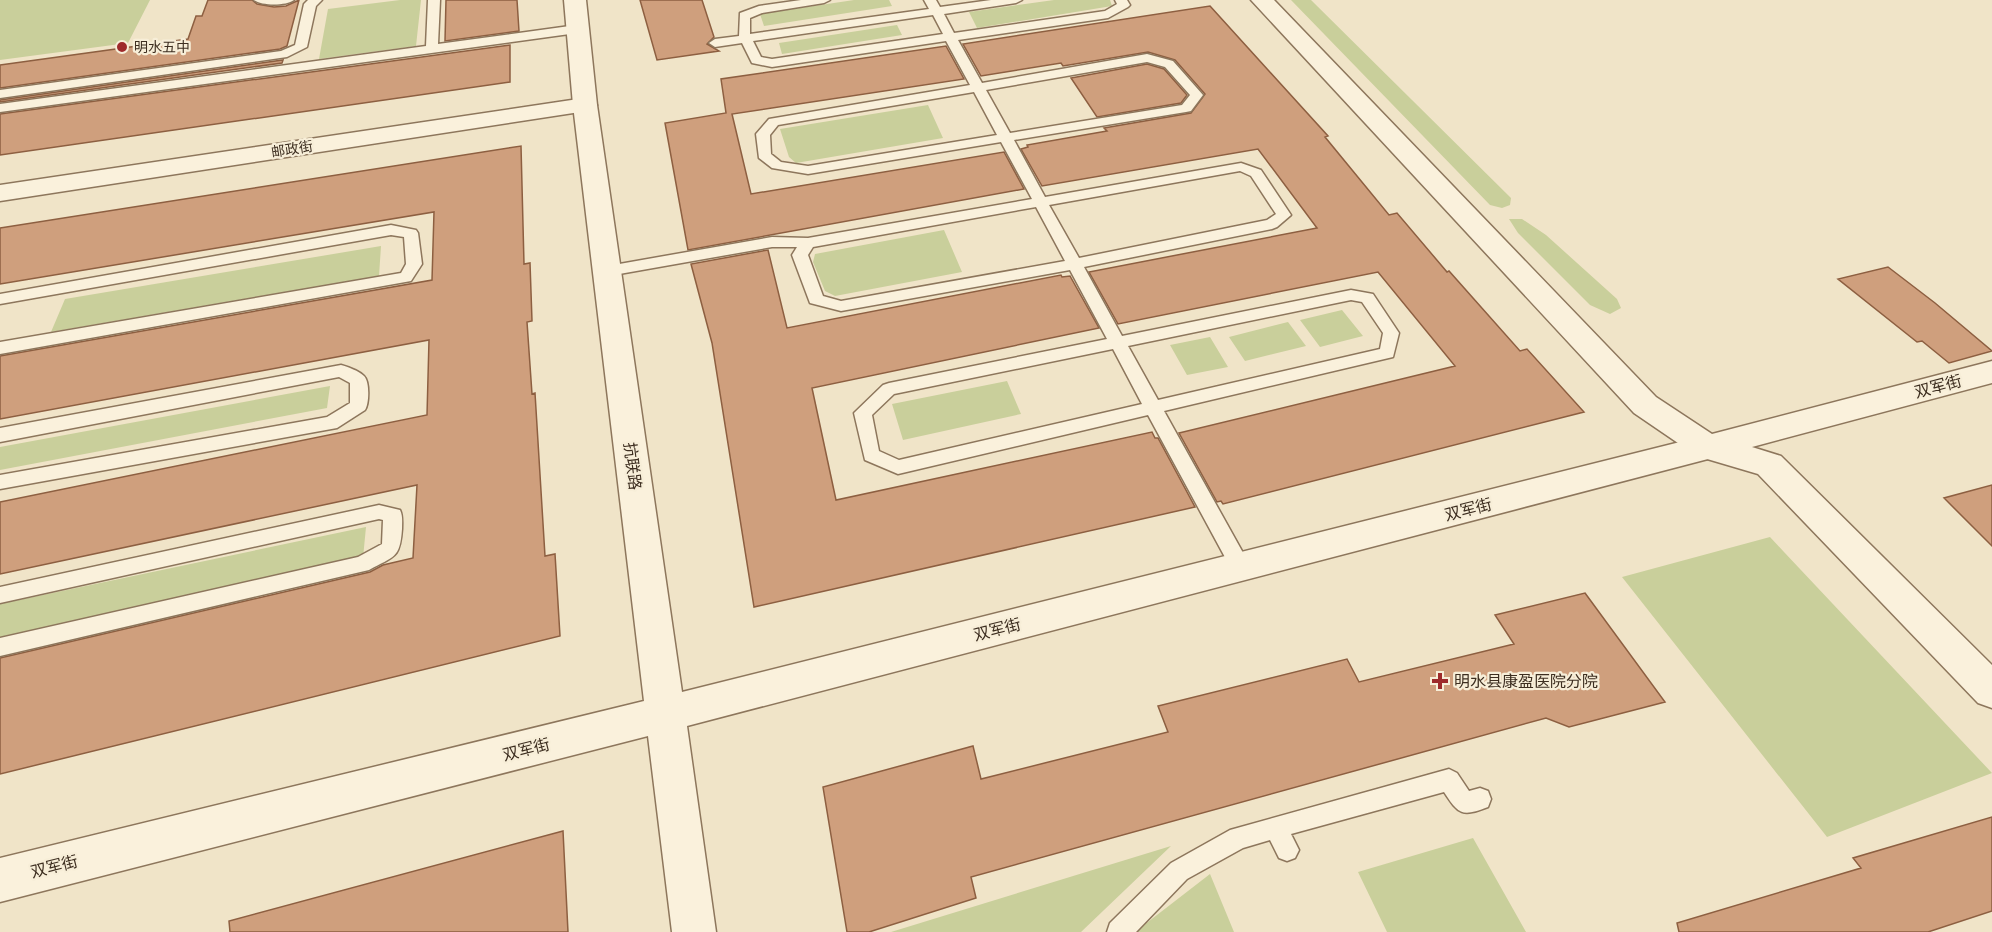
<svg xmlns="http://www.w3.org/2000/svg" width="1992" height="932" viewBox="0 0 1992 932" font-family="'Roboto Serif','Noto Sans SC',serif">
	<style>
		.green { fill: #c9cf9b }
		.building { fill: #cf9f7d; stroke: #8d5f41; stroke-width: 1.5 }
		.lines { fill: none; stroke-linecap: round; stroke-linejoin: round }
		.service-casing { stroke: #8d765c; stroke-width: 3 }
		.minor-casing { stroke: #8d765c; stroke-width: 3 }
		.tertiary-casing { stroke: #8d765c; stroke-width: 3 }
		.service { fill: #faf1dc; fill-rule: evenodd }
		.minor { fill: #faf1dc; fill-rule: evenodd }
		.tertiary { fill: #faf1dc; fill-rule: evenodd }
		.poi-dot { fill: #9e2a2b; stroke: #f7eed8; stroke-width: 2 }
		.labels { text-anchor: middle; stroke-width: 4.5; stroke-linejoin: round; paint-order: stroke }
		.far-poi-label { font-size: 14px; fill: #3d2e20; stroke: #f7eed8; text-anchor: start }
		.far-street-label { font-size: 14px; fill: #3d2e20; stroke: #f7eed8 }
		.street-label { font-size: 16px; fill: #3d2e20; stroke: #f7eed8 }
		.poi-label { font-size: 16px; fill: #3d2e20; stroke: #f7eed8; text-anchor: start }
	</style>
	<rect width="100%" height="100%" fill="#f0e4c8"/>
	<path class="green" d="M0,0H150L128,43L0,60Z
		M400,0H421L416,46L319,59L328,9Z
		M854,0H889L892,6L764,26L760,14Z
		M1054,0H1110L1112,6L977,28L969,12Z
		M1291,0H1311L1511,198L1510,205L1502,208L1490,205Z
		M897,25L902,35L782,54L779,43Z
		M928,105L943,138L796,163L789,157L780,129Z
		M1509,219H1522L1546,235L1617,299L1621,308L1610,314L1590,305L1518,233Z
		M944,230L962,272L835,296L825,291L813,262L815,254Z
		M381,246L379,276L51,332L65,299Z
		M1342,310L1363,336L1320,347L1300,320Z
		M1288,322L1306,346L1245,361L1229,337Z
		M1210,337L1228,367L1187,375L1170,345Z
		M1007,381L1021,414L903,440L892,404Z
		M330,386L327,408L0,470V447Z
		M366,527L363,558L0,637V604Z
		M1770,537L1784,552L1992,773L1827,837L1622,577Z
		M1473,838L1526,932H1387L1358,872Z
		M1171,846L1081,932H891Z
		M1210,874L1234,932H1135Z"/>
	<path class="building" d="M208,0H252L257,4L274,7L286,6L299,0L287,46L280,49L0,88V65L188,39L196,16H202Z
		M446,0H517L519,31L445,41Z
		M640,0H702L714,37L707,44L719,51L657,60Z
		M1210,6L1328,136L1325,137L1389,215L1397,213L1447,272L1449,271L1520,351L1527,349L1584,412L1223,504L1221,501L1217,502L1179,433L1455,366L1378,272L1118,324L1089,272L1317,228L1258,149L1042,186L1021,149L1028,147L1027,145L1107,131L1104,128L1191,113L1205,94L1175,60L1148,52L1063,66L1061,63L981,76L963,44Z
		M510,45V82L0,155V114Z
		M946,46L964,79L732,114L751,194L1004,152L1024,189L688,250L665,123L726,113L721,79Z
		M283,60L282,63L0,102V100Z
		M1147,64L1164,69L1187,95L1181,103L1097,117L1071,78Z
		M521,146L524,264L530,263L532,321L527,322L532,394L535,393L545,556L555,554L560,636L0,774V658L370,572L383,565L413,558L417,485L0,574V502L427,415L429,340L0,419V356L432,280L434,212L0,284V228Z
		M768,250L787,328L1061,275L1062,277L1070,276L1099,328L812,388L836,500L1152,432L1155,438H1158L1195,507L754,607L712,343L691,264Z
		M1888,267L1935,303L1992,351L1949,363L1922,341L1917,342L1838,279Z
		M1992,485V546L1944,498Z
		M1585,593L1665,702L1569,727L1546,718L971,877L976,898L869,932H847L823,787L973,746L981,779L1168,732L1158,706L1347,659L1359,682L1514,644L1495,615Z
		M1992,817V911L1928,932H1679L1677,923L1861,868L1853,858Z
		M563,831L568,932H230L229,921Z"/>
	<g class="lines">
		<g class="service-casing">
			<path id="service" d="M254,0H294C286,6 262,6 254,0Z
				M308,0H322L316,6L307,47L287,57L0,98V90L281,51L295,45L304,4Z
				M428,0H440L438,44L577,25L583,29L577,33L0,112V104L426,46Z
				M801,0H830L824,3L762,13L750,18V34L929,9L924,0H936L940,7L991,0H1022L1016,3L944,14L954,33L1105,11L1117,4L1115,0H1127L1130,5L1128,7L1108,18L958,40L982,83L1147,54L1173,61L1203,95L1191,111L1186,112L1014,140L1045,197L1241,163L1261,170L1291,215L1277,227L1272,229L1084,267L1122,336L1351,290L1373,294L1399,333L1393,357L1164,411L1247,560L1250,566L1247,572L1240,574L1233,572L1148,415L898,474L865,460L854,413L883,385L889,383L1107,339L1070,270L841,311L810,303L792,255L797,247H772L608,276L603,275L600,271L603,267L608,266L772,237L808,238L1032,199L1001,142L808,174L772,168L759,158L756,134L769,119L970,85L946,41L772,67L752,63L742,43L715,47L709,43L715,39L739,36L740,13L759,6ZM933,15L943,34L772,59L761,57L753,41ZM1147,62L1165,67L1190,95L1182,105L1010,133L986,90ZM974,92L997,135L808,166L781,162L771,154L770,135L778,125ZM1240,171L1251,176L1276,214L1267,220L1079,258L1049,205ZM1036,207L1065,261L841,301L823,296L808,255L813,247ZM1351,300L1362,302L1383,333L1380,349L1158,400L1128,346ZM1113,349L1142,404L899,460L879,451L872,415L894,394Z
				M391,225L416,230L418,233L422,264L411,281L0,354V342L401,273L406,264L404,237L391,235L0,304V294Z
				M341,365C348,367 359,371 364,376C370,382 369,404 365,410L337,428L0,489V475L327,417L350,403V383L339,377L0,442V428Z
				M379,505L400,510C403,516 402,522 402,529C400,559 394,556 369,570L0,656V638L358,557L382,544L383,520L379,519L0,603V587Z
				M1449,769L1457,773L1469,791L1480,788L1488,791L1491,799L1488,807C1462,817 1459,815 1444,792L1291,834L1299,850L1295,858L1287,861L1279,858L1270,840L1243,848L1187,879L1136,932H1107L1110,923L1171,863L1230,830Z"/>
		</g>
		<g class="minor-casing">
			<path id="minor" d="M1251,0H1274L1656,397L1712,434L1992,361V383L1752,447L1781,456L1992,665V708L1978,703L1758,474L1697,456L1634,413Z
				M585,98L593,100L597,105L593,110L0,201V185Z"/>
		</g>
		<g class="tertiary-casing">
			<path id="tertiary" d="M564,0H586L597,105L682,692L1708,435L1719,438L1724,447L1719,456L1708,459L687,726L716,932H672L648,736L0,902V858L644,701L573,105Z"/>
		</g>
		<use href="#service" class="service"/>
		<use href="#minor" class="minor"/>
		<use href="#tertiary" class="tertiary"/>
	</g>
	<g class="poi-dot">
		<circle cx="122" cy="47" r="6"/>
		<path d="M1437 672h6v6h6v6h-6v6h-6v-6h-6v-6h6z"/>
	</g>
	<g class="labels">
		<g class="far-poi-label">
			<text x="134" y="52">明水五中</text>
		</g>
		<g class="far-street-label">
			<text transform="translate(292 149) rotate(-9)" y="5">邮政街</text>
		</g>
		<g class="street-label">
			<text transform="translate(1938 386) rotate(-15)" y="6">双军街</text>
			<text transform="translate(633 466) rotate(83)" y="6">抗联路</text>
			<text transform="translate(1468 509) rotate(-14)" y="6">双军街</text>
			<text transform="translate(997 629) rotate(-14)" y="6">双军街</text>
			<text transform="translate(526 749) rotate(-14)" y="6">双军街</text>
			<text transform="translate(54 866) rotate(-14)" y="6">双军街</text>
		</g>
		<g class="poi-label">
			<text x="1454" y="687">明水县康盈医院分院</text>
		</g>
	</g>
</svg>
